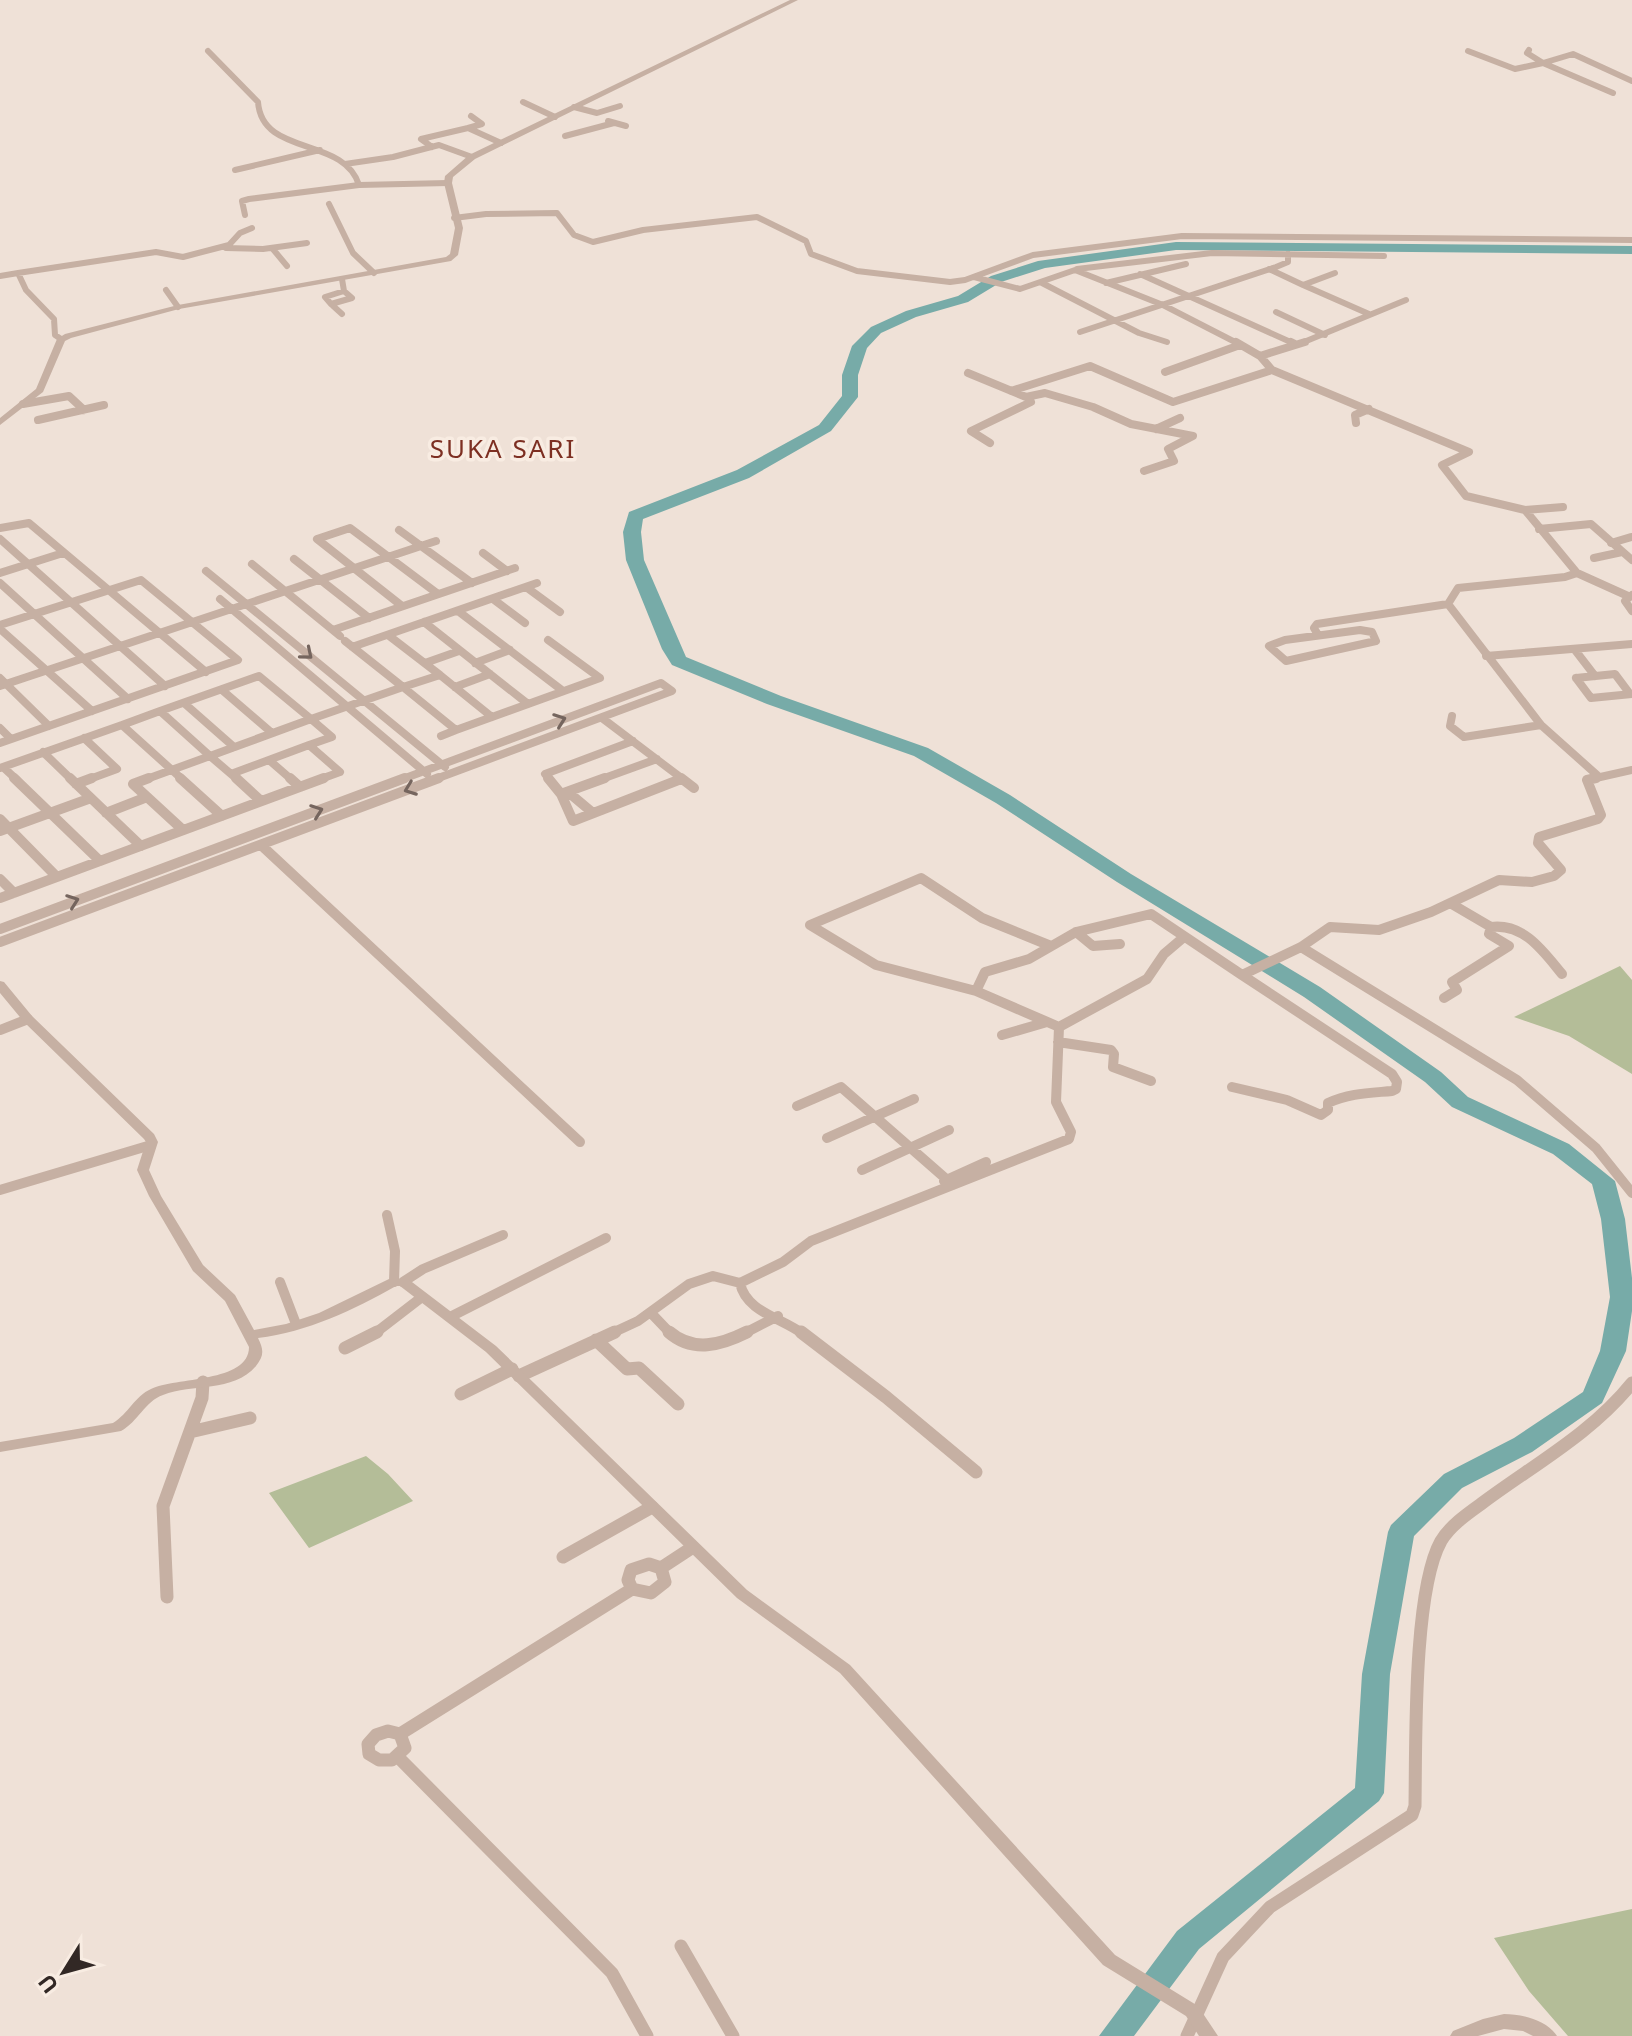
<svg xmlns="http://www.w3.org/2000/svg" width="1632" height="2036" viewBox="0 0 1632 2036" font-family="'Noto Sans',sans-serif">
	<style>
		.green { fill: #b4bd98 }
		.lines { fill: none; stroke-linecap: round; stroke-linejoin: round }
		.river { fill: #77aba8; fill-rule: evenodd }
		.minor-far3 { stroke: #c6b0a3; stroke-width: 6 }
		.minor-far2 { stroke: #c6b0a3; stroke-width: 8 }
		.minor-far1 { stroke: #c6b0a3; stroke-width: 10 }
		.minor { stroke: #c6b0a3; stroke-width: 13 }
		.tertiary { fill: #c6b0a3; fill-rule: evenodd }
		.oneway { stroke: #75655e }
		.labels { text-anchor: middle; stroke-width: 7; stroke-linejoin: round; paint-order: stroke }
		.far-quarter-label { font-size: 26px; letter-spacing: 2px; fill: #7d2f22; stroke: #f8ece2 }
	</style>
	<rect width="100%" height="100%" fill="#efe1d7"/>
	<path class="green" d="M1620,966L1632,980V1074L1569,1036L1514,1017Z
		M366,1456L388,1474L413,1501L309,1548L269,1493Z
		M1632,1909V2036H1568L1529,1991L1494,1938Z"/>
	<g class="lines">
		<path class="river" d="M1176,242L1632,246V254L1176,250L1045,268L1001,282L968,302L916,317L881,333L867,348L858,375V397L831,431L749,478L643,519L641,532L644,560L686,657L781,696L928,748L1010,795L1131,874L1320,987L1441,1072L1468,1097L1569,1144L1615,1181L1625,1219L1632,1278V1311L1626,1351L1602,1403L1532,1452L1462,1488L1414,1536L1390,1674L1384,1793L1379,1801L1199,1949L1134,2036H1099L1177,1931L1355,1788L1362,1674L1388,1532L1391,1525L1444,1474L1514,1438L1583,1392L1600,1351L1610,1297L1601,1219L1592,1184L1553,1154L1452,1107L1425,1082L1304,997L1117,882L996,803L914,756L767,704L672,665L662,649L626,560L623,532L629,512L737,470L819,425L842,396V375L852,346L871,327L906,311L958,296L991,276L1038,261Z"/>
		<path class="minor-far3" d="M1529,50L1527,53L1543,63
			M208,51L258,102C262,157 344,136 359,185
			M1468,51L1515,69L1543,63
			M1613,93L1543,63L1573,54L1632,81
			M523,102L555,117
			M574,107L597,113L620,106
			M608,121L626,126
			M468,128L482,124L471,116
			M565,136L614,123
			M432,147L421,139L468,128L501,143
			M345,164L393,157L439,145L472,157
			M235,170L320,150
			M329,204L353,253L374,273
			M245,215L242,201L249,199L359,185L448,183
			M454,218L486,214L557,213L574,235L593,242L643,230L757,217L806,241L811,254L857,271L950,282L965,280L1033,255L1182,236L1632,240
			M226,248L263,249L307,243
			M272,248L287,266
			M1077,269L1212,253L1384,256
			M1269,269L1303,285
			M1335,273L1303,285L1369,314
			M1140,274L1295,344
			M0,276L18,273
			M974,277L1020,289L1075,270L1163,305L1239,344
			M342,279L344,291L352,298L331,304L342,314
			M1042,283L1139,333L1167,342
			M1106,283L1186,264
			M166,290L178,307
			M331,304L325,297L344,291
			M1276,312L1325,335
			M1080,332L1276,267L1288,262V254
			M61,339L55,335L54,319L26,290L18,273L156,252L183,257L229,245L240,233L252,228
			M1299,344L1406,300"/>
		<path class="minor-far2" d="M1236,342L1260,356L1272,370L1469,452L1442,465L1466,496L1525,510L1577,573L1565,577L1458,588L1448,604L1541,725L1597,775
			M1291,342L1295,344
			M1260,356L1305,342
			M1165,372L1240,345
			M968,373L1026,397L1045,393L1093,407L1131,424L1193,436L1168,449L1174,461L1144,471
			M1011,391L1090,366L1173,402L1272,370
			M23,404L69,396L84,410
			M38,420L104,405
			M1356,423L1355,415L1369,409
			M1156,429L1180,418
			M990,443L971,431L1031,402L1028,398
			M1525,510L1563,507
			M0,528L29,523L206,672
			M1539,529L1591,524L1632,560
			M399,530L472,583
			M0,539L165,686
			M1611,543L1631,537
			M483,553L507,571
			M1594,558L1622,552
			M294,559L369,618
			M252,564L340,636
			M206,571L445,767
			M0,573L63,553
			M1577,573L1628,596
			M0,583L128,699
			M526,587L560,612
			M1632,595L1625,601L1632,611
			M220,599L427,774
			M493,599L525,623
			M402,606L317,539L350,528L438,594
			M458,611L563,691
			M424,622L528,704
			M0,625L141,580L238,660L0,743
			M0,629L92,711
			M333,630L515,568
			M1360,630L1372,632L1376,641L1286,661L1269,646L1285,640Z
			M388,635L440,675L403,687L456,730L441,736
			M1318,635L1314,628L1317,624L1448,604
			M352,647L537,583
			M1575,650L1595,676
			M1486,656L1632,644
			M425,663L459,651
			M475,663L510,650
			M440,675L492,717
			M259,676L311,719L210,756L160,711Z
			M0,678L49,726
			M1576,678L1591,698L1632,694
			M1576,678L1615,674L1630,694
			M0,686L436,541
			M455,687L490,674
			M222,690L272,733
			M184,703L234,747
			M1452,716L1450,726L1464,737L1541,725
			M602,718L684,780
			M122,725L160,711
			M0,728L11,739
			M456,730L600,678L548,640
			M84,738L117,769L87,780
			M309,745L332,737L311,719L403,687L345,641
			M43,752L72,780
			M210,756L231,774
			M269,760L292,780
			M3,767L17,780
			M0,768L122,725L183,780
			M144,780L210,756
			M238,780L231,774L309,745L340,772L318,780
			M400,780L661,683L672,691L433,780
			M550,780L545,774L633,741
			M599,780L657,759
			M678,780L681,779
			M1587,780L1632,770"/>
		<path class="minor-far1" d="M14,778L100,861
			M70,778L141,846
			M149,778L133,784L183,830
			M180,778L222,816
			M236,778L261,801
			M290,778L300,787
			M548,778L561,794
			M605,778L561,794L573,821L681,779
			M681,778L694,788
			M76,784L92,778
			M568,792L593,813
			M106,813L147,797
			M0,819L57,877
			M0,831L91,798
			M261,845L580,1142
			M0,879L14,893
			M0,898L324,778
			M810,925L876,965L976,991L1059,1027
			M810,925L921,878L982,918L1051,946
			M1491,927C1524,923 1543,951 1562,974
			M0,929L405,778
			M1076,932L1093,946L1120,944
			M0,942L439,778
			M1301,947L1517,1080L1596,1148L1632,1193
			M976,991L985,972L1029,959L1076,932L1151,914L1242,975L1301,947L1330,927L1379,930L1431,912L1499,880L1532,882L1554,876L1561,870L1538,843L1539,837L1598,819L1601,815L1587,780L1596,778
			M1444,998L1457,990L1452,982L1509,946L1489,934L1491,927L1450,903
			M0,1030L28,1019
			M1002,1035L1047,1022
			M1058,1042L1111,1050L1114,1054L1113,1067L1151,1081
			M1232,1087L1287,1100L1321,1115L1328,1110V1103C1349,1093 1370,1093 1392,1091L1396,1089L1397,1082L1392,1074L1242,975
			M797,1106L841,1087L953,1185
			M827,1138L914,1099
			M862,1170L949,1130
			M944,1181L986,1162
			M0,1190L151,1145
			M387,1215L395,1251L394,1282
			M280,1282L296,1324
			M403,1282L423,1269L503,1235
			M740,1283C746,1312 782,1318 803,1334
			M651,1313L671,1334
			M450,1317L606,1238
			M374,1334L422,1297
			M610,1334L638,1321L689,1284L713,1276L740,1283L783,1262L811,1241L1069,1139L1071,1132L1056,1102L1059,1027L1147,979L1164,954L1184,937
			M743,1334L778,1316"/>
		<path class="minor" d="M669,1332C693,1353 721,1345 747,1332
			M801,1332L886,1397L976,1472
			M596,1340L627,1369L639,1368L678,1404
			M345,1348L377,1332
			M519,1376L615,1332
			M461,1394L512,1369
			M190,1432L250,1418
			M563,1557L652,1507
			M649,1564L661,1568L665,1582L651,1593L632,1589L628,1580L631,1570Z
			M661,1568L693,1547
			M167,1597L163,1506L202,1398L203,1382
			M388,1731L400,1734L405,1748L392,1760H379L369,1754L368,1744L376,1735Z
			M400,1734L632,1589
			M398,1757L612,1973L647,2036
			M681,1946L733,2036
			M1187,2036L1223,1957L1270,1907L1412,1815L1415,1806C1416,1745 1413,1591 1441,1541C1450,1526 1467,1514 1481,1504C1533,1465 1591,1434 1632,1383"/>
		<path class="tertiary" d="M790,0H798L475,159L453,177L452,183L463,228L458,255L451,261L179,309L71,338L65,341L43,392L0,425V418L36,389L57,339L65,334L178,305L446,257L450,254L455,228L444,183L445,176L469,155Z
			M0,981L4,982L32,1016L154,1134L158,1142L149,1170L161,1196L203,1265L235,1295L254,1330L286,1324L319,1313L389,1279H408L496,1346L747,1590L850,1665L1115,1955L1198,2006L1218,2036H1199L1186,2016L1103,1965L840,1673L737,1598L486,1352L400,1286H396C353,1310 308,1332 258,1338C264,1350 264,1356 256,1366C233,1393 192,1383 163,1395C145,1401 138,1422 121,1431L0,1452V1442L113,1423C128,1414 135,1396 151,1389C175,1377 249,1383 249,1347L225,1301L193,1271L149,1196L137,1170L146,1142L144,1139L24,1022L0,993Z
			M1504,2014C1522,2014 1547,2020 1557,2036H1533L1523,2031L1504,2029L1478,2036H1450L1453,2031L1483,2019Z"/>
	</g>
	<defs><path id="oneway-chevron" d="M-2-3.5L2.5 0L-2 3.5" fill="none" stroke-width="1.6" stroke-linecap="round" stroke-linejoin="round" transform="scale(2)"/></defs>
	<g class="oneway">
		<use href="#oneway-chevron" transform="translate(307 654) rotate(40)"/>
		<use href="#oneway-chevron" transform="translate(560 720) rotate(-20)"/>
		<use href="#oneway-chevron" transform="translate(410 789) rotate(159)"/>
		<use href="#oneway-chevron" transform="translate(317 811) rotate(-20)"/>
		<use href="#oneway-chevron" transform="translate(73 901) rotate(-20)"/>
	</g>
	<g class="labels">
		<g class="far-quarter-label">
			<text x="503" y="458">SUKA SARI</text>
		</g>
	</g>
	<g transform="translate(64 1972) rotate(233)" stroke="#f8ece2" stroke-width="6" paint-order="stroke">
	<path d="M0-6L14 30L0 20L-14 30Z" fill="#322825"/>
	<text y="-12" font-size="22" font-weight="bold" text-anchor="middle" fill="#322825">U</text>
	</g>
</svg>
